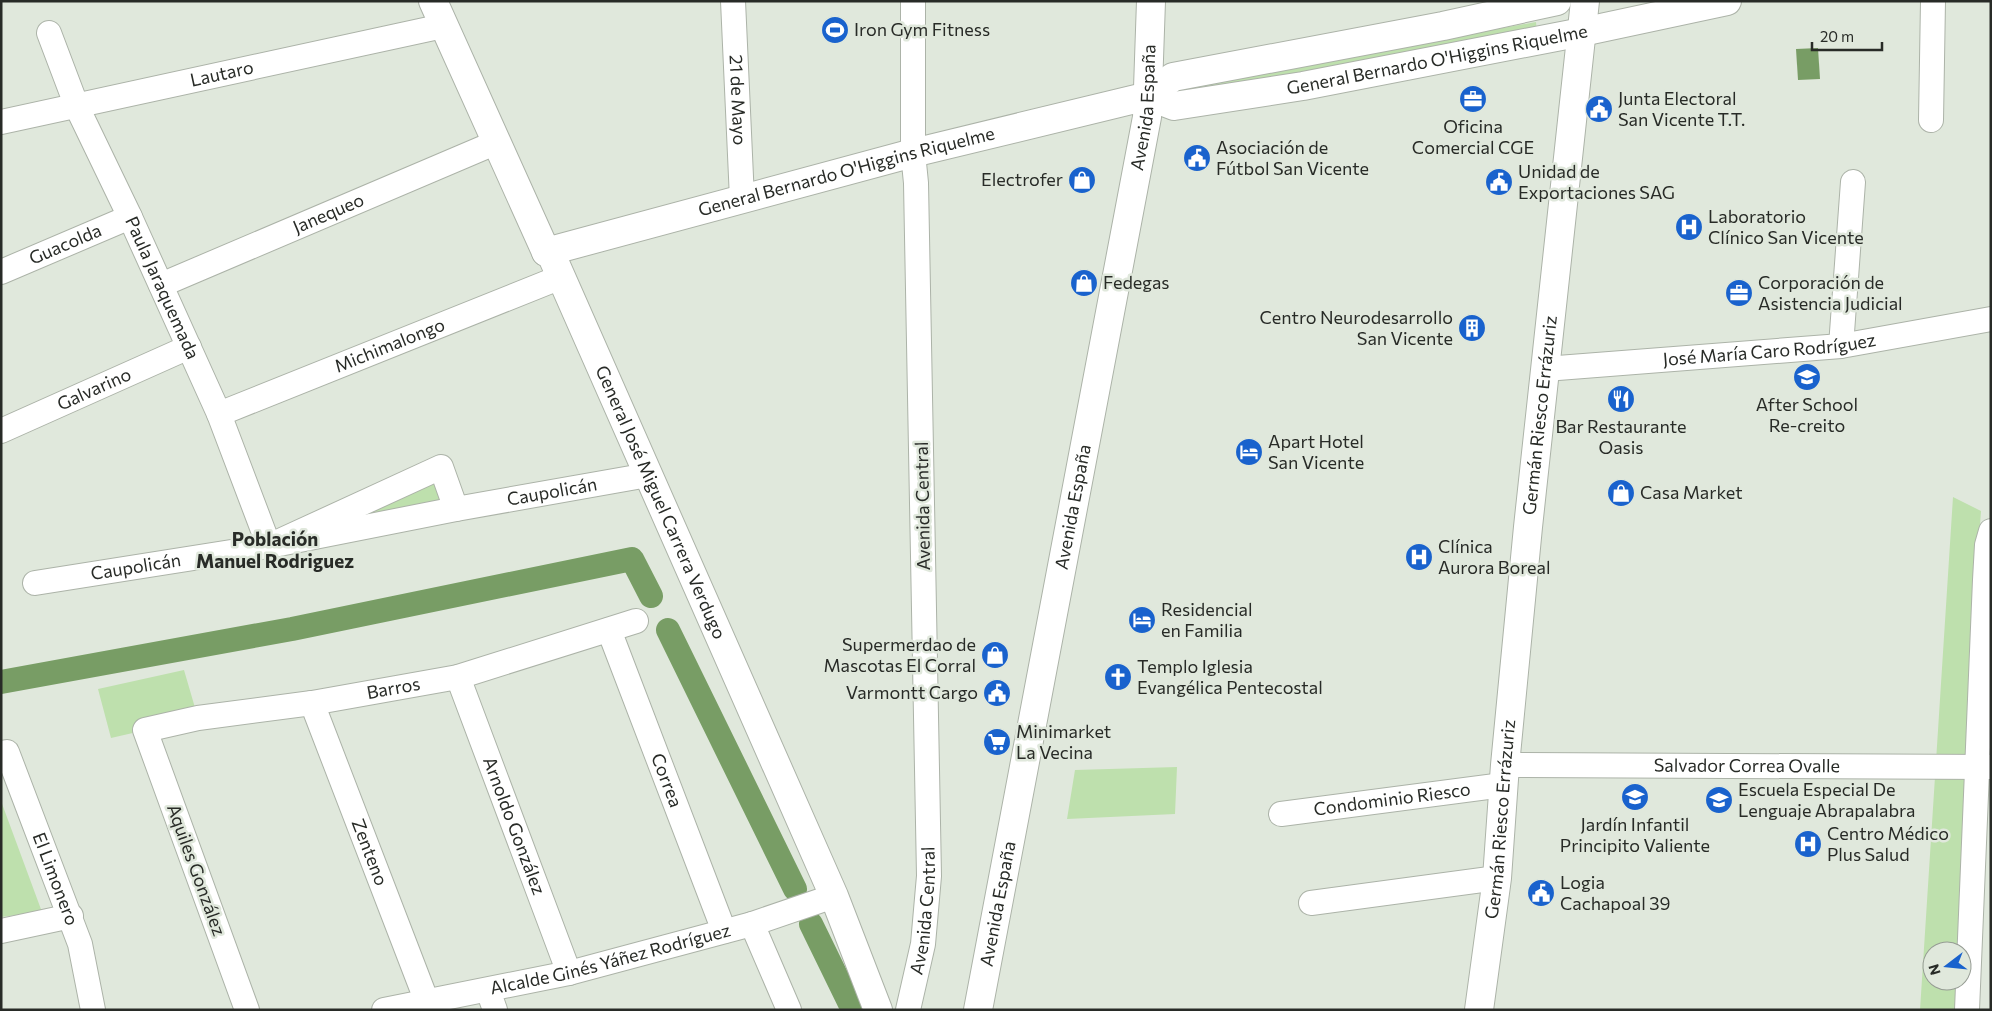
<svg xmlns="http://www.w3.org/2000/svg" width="1992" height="1011" viewBox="0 0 1992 1011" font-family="Commissioner,sans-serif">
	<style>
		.green { fill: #bee0ad }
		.water { fill: #789d65 }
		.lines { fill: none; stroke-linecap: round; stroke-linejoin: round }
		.canal { stroke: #789d65; stroke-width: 24 }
		.minor-casing { stroke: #acb3a8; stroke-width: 26 }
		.tertiary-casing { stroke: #acb3a8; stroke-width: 30 }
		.secondary-casing { stroke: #acb3a8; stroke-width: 30 }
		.minor { stroke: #fff; stroke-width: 24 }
		.tertiary { stroke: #fff; stroke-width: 28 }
		.secondary { stroke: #fff; stroke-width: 28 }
		.labels { text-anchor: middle; stroke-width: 5; stroke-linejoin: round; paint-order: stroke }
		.poi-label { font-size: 18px; fill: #282b27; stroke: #e0e8dc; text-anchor: start }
		.street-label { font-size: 18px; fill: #282b27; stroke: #e0e8dc }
		.neighbourhood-label { font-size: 19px; font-weight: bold; fill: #282b27; stroke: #e0e8dc }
	</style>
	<rect width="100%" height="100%" fill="#e0e8dc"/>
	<path class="green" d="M1536,22L1537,33L1191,95L1188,85Z
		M435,477L444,504L352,522Z
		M1953,497L1981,511L1973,623L1962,951H1932V981H1961L1960,1010H1920Z
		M184,670L198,718L111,738L98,689Z
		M1177,767L1175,814L1067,819L1075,770Z
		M1,801L42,912L1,917Z"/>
	<path class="water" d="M1818,48L1820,79L1798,80L1796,49Z"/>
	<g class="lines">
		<path class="canal" d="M668,630L795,889
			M1,682L292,629L632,559L651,596
			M811,924L853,1010"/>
		<g class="minor-casing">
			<g id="minor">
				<path id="s1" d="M733,1L742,199"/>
				<path id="s2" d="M49,33L77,107L130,217L219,414L269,546L441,467L456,509"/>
				<path d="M1931,120L1933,1"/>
				<path id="s3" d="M1,122L443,26"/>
				<path id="s4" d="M1,272L130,217"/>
				<path id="s5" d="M161,285L497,142"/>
				<path d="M1841,346L1853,182"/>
				<path id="s6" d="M1545,369L1841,346L1991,319"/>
				<path id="s7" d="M219,414L561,277"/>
				<path id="s8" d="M1,431L189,347"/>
				<path id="s9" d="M35,583L269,546L456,509L648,475"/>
				<path id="s10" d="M609,630L724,931"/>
				<path id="s11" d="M458,677L569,973"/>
				<path id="s12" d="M312,703L427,1002"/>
				<path id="s13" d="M1,753L7,752L80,944L93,1010"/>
				<path id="s14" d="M1505,765L1991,767"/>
				<path id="s15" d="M1281,814L1503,785"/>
				<path d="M1311,903L1497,878"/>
				<path d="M752,924L789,1010"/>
				<path d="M1,931L71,916"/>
				<path d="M488,990L495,1010"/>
				<path id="s16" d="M247,1010L145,730L198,718L312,703L458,677L636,621"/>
				<path id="s17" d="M384,1010L569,973L752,924L834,896"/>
				<path id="s18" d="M908,1010L923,944L929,876L916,183L913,153V1"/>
				<path d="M1967,1010L1985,580L1987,545L1991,531"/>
			</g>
		</g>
		<g class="tertiary-casing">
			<g id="tertiary">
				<path id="s19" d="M433,1L546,252L551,254L834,896L878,1010"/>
				<path id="s20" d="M1148,96L1174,106L1303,86L1582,32L1727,1"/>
				<path id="s21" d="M546,252L913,153L1148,96L1173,77L1443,26L1557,1"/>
				<path id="s22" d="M978,1010L1147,117L1151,1"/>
			</g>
		</g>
		<g class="secondary-casing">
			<g id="secondary">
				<path id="s23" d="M1479,1010L1497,878L1505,765L1528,527L1585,1"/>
			</g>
		</g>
		<use href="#minor" class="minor"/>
		<use href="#tertiary" class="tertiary"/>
		<use href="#secondary" class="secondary"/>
	</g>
	<defs>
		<g id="stadium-disc" transform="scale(1.4375)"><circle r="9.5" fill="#1962cd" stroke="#e0e8dc"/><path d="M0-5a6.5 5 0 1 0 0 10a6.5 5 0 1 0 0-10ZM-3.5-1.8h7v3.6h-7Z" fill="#fff"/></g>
		<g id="office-disc" transform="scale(1.4375)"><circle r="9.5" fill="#1962cd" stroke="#e0e8dc"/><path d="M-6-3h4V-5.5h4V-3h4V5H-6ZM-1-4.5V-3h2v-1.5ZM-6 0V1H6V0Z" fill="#fff"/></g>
		<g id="civic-disc" transform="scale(1.4375)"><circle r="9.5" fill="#1962cd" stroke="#e0e8dc"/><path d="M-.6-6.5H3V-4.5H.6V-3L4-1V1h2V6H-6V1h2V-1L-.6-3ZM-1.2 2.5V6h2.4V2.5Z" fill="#fff"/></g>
		<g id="shop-disc" transform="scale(1.4375)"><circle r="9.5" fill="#1962cd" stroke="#e0e8dc"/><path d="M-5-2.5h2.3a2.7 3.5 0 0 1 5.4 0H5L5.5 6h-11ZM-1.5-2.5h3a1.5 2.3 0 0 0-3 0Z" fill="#fff"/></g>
		<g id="hospital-disc" transform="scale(1.4375)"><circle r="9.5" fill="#1962cd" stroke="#e0e8dc"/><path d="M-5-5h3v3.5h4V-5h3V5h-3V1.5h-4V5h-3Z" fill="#fff"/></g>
		<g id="building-disc" transform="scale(1.4375)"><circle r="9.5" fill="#1962cd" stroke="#e0e8dc"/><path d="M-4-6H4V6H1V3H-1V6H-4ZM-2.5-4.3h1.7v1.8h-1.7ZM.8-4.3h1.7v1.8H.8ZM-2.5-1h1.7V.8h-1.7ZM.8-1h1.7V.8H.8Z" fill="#fff"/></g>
		<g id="school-disc" transform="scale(1.4375)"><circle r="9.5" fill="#1962cd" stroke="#e0e8dc"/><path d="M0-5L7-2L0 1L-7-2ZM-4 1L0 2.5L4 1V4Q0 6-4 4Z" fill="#fff"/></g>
		<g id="restaurant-disc" transform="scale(1.4375)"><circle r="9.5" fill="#1962cd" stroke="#e0e8dc"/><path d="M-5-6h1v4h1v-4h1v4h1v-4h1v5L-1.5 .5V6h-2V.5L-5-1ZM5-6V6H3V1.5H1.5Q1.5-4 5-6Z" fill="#fff"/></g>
		<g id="hotel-disc" transform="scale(1.4375)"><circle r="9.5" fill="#1962cd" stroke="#e0e8dc"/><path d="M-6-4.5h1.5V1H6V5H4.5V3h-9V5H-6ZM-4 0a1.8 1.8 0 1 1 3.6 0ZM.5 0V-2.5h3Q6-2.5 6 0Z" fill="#fff"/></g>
		<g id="church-disc" transform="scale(1.4375)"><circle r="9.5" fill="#1962cd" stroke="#e0e8dc"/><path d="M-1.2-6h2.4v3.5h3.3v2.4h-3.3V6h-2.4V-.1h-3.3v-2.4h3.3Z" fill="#fff"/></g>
		<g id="supermarket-disc" transform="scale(1.4375)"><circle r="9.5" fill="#1962cd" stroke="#e0e8dc"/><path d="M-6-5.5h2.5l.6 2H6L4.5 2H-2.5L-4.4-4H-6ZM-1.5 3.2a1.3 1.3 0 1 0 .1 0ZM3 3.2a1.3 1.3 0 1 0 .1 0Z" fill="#fff"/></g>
	</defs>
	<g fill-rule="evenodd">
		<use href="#stadium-disc" x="835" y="30"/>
		<use href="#office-disc" x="1473" y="99"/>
		<use href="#civic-disc" x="1599" y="109"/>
		<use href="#civic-disc" x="1197" y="158"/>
		<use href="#shop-disc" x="1082" y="180"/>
		<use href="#civic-disc" x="1499" y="182"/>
		<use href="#hospital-disc" x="1689" y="227"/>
		<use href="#shop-disc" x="1084" y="283"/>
		<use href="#office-disc" x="1739" y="293"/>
		<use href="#building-disc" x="1472" y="328"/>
		<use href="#school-disc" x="1807" y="377"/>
		<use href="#restaurant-disc" x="1621" y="399"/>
		<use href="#hotel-disc" x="1249" y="452"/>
		<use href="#shop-disc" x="1621" y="493"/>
		<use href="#hospital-disc" x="1419" y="557"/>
		<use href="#hotel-disc" x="1142" y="620"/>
		<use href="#shop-disc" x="995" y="655"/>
		<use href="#church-disc" x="1118" y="677"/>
		<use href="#civic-disc" x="997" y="693"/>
		<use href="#supermarket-disc" x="997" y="742"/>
		<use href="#school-disc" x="1635" y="797"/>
		<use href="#school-disc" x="1719" y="800"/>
		<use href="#hospital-disc" x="1808" y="844"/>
		<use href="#civic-disc" x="1541" y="893"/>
	</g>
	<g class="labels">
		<g class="poi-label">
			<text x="854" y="36">Iron Gym Fitness</text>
			<text x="1618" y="105">Junta Electoral<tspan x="1618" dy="21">San Vicente T.T.</tspan></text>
			<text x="1473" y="133" text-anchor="middle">Oficina<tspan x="1473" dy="21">Comercial CGE</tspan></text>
			<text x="1216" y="154">Asociación de<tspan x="1216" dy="21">Fútbol San Vicente</tspan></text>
			<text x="1518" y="178">Unidad de<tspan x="1518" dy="21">Exportaciones SAG</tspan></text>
			<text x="1063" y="186" text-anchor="end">Electrofer</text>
			<text x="1708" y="223">Laboratorio<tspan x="1708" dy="21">Clínico San Vicente</tspan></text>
			<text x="1103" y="289">Fedegas</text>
			<text x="1758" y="289">Corporación de<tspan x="1758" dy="21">Asistencia Judicial</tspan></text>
			<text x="1453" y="324" text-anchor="end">Centro Neurodesarrollo<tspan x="1453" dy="21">San Vicente</tspan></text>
			<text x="1807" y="411" text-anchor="middle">After School<tspan x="1807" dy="21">Re-creito</tspan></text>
			<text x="1621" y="433" text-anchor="middle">Bar Restaurante<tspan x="1621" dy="21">Oasis</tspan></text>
			<text x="1268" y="448">Apart Hotel<tspan x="1268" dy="21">San Vicente</tspan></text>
			<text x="1640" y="499">Casa Market</text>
			<text x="1438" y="553">Clínica<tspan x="1438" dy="21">Aurora Boreal</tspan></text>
			<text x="1161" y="616">Residencial<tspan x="1161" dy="21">en Familia</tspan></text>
			<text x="976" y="651" text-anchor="end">Supermerdao de<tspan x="976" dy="21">Mascotas El Corral</tspan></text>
			<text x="1137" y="673">Templo Iglesia<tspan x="1137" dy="21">Evangélica Pentecostal</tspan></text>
			<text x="978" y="699" text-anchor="end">Varmontt Cargo</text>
			<text x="1016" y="738">Minimarket<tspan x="1016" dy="21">La Vecina</tspan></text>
			<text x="1738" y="796">Escuela Especial De<tspan x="1738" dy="21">Lenguaje Abrapalabra</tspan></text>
			<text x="1635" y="831" text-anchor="middle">Jardín Infantil<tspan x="1635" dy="21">Principito Valiente</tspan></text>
			<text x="1827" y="840">Centro Médico<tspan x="1827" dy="21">Plus Salud</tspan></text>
			<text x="1560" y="889">Logia<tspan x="1560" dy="21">Cachapoal 39</tspan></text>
		</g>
		<g class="street-label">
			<text dy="6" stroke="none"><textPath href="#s20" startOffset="295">General Bernardo O'Higgins Riquelme</textPath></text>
			<text dy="6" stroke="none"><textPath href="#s3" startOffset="226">Lautaro</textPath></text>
			<text dy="6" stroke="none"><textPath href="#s1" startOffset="99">21 de Mayo</textPath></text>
			<text dy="6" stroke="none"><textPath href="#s22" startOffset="918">Avenida España</textPath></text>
			<text dy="6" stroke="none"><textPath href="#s21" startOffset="311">General Bernardo O'Higgins Riquelme</textPath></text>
			<text dy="6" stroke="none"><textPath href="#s5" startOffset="182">Janequeo</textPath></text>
			<text dy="6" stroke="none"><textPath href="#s4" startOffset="70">Guacolda</textPath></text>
			<text dy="6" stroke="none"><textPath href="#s2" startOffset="279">Paula Jaraquemada</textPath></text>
			<text dy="6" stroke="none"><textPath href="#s7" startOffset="184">Michimalongo</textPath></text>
			<text dy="6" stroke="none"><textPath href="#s6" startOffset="225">José María Caro Rodríguez</textPath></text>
			<text dy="6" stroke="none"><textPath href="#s8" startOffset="102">Galvarino</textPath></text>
			<text dy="6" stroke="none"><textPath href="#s23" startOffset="598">Germán Riesco Errázuriz</textPath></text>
			<text dy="6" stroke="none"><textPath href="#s9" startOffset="525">Caupolicán</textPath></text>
			<text dy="6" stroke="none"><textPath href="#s19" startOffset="552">General José Miguel Carrera Verdugo</textPath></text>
			<text transform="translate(923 506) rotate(-91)" y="6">Avenida Central</text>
			<text dy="6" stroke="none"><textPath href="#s22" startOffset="512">Avenida España</textPath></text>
			<text dy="6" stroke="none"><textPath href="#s9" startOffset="102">Caupolicán</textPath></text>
			<text dy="6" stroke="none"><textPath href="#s16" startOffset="550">Barros</textPath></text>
			<text dy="6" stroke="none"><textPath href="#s14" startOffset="242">Salvador Correa Ovalle</textPath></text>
			<text dy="6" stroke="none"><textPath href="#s10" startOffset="161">Correa</textPath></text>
			<text dy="6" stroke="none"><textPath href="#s15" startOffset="112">Condominio Riesco</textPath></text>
			<text dy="6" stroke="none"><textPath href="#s23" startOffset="192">Germán Riesco Errázuriz</textPath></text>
			<text dy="6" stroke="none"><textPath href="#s11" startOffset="159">Arnoldo González</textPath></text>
			<text dy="6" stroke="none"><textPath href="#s12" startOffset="160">Zenteno</textPath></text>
			<text transform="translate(196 870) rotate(70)" y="6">Aquiles González</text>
			<text dy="6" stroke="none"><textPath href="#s13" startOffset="142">El Limonero</textPath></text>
			<text dy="6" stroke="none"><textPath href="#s22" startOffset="108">Avenida España</textPath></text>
			<text dy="6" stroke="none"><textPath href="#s18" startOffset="101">Avenida Central</textPath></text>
			<text dy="6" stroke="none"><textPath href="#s17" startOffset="232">Alcalde Ginés Yáñez Rodríguez</textPath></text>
		</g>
		<g class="neighbourhood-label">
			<text x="275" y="546">Población<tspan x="275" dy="22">Manuel Rodriguez</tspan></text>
		</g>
	</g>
	<rect width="1992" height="1011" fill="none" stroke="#282b27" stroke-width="5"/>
	<g transform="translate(1947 966) rotate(254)"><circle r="24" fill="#e0e8dc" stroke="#969c94"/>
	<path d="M0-4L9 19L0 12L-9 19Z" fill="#1962cd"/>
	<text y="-8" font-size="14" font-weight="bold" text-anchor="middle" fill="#282b27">N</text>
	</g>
	<path d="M1812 42v8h70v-8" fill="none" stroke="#282b27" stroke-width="2.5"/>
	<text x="1820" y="42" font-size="15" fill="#282b27" stroke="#e0e8dc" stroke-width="4" paint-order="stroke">20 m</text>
</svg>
